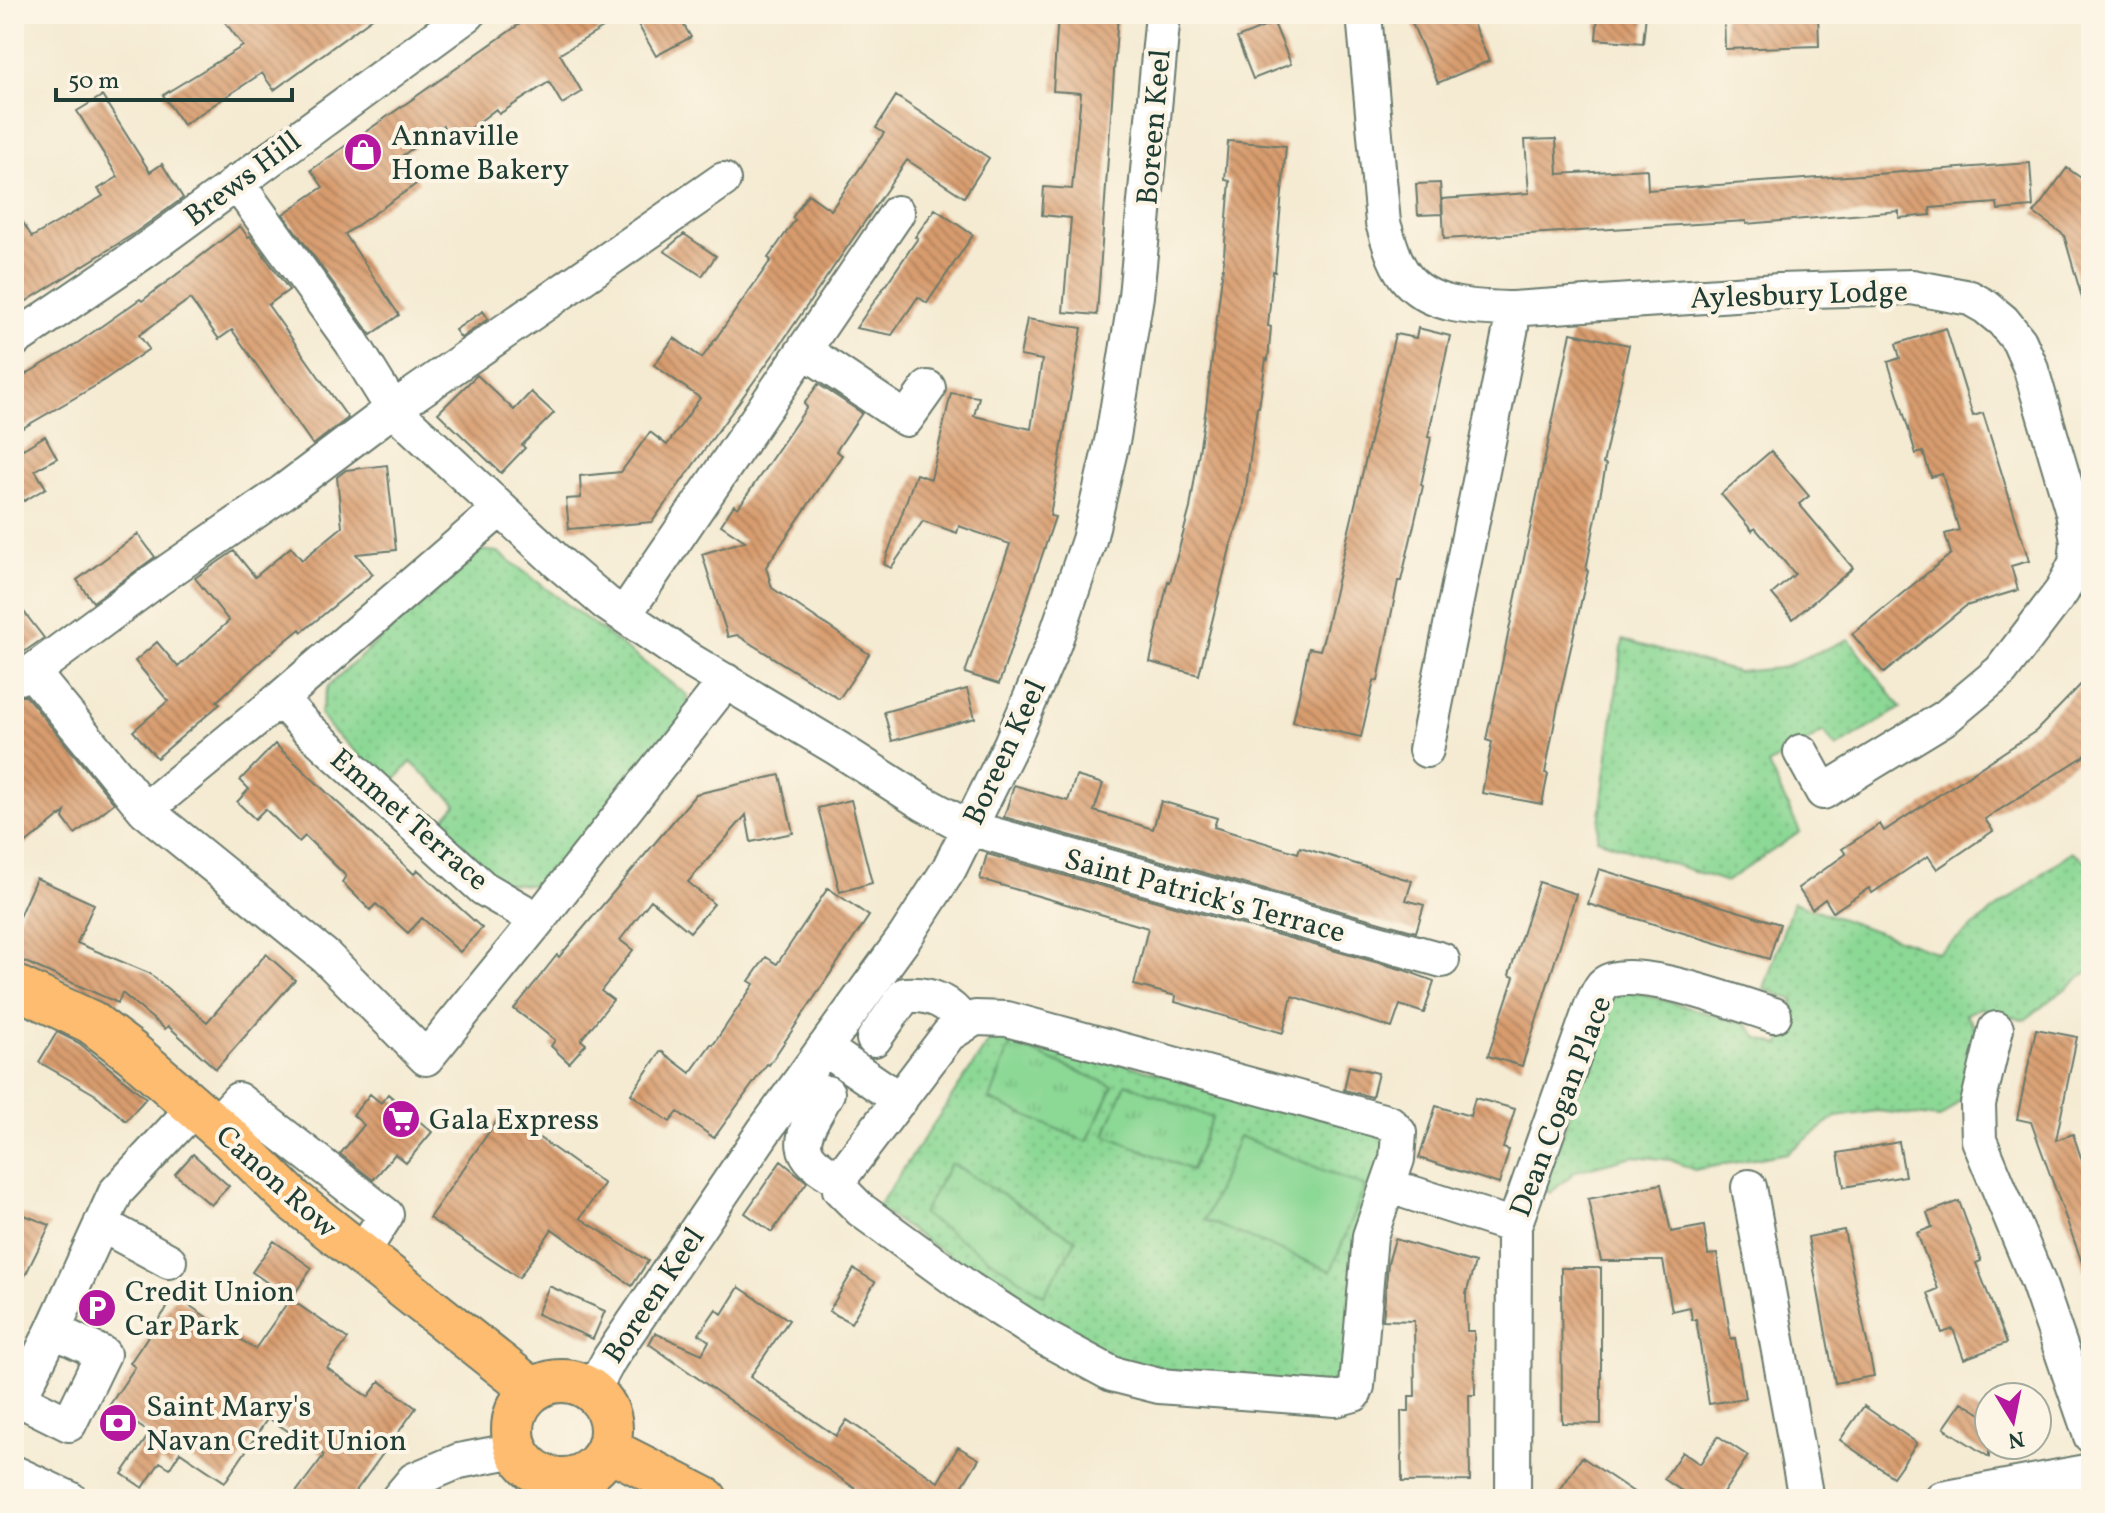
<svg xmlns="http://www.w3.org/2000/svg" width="2105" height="1513" viewBox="0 0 2105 1513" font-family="Vollkorn,serif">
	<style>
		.grass { fill: url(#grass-dots); stroke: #568a64; stroke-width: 2 }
		.park { fill: url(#park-tufts); stroke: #568a64; stroke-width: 2 }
		.pitch { fill: #8cd895; stroke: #568a64; stroke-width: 2 }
		.building { fill: url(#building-back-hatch) }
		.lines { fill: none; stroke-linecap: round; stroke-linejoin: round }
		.minor-casing { stroke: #6a7a6c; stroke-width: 38 }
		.major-casing { stroke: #6a7a6c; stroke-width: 46 }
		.minor { stroke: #fff; stroke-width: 34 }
		.major { stroke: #fdbc6f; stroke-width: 42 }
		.labels { text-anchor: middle; stroke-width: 8; stroke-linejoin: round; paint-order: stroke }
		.street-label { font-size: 30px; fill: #1f3d34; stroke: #fcf5e5 }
		.poi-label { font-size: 30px; fill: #1f3d34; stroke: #fcf5e5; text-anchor: start }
	</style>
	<defs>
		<pattern id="grass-dots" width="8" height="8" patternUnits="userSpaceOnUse" patternTransform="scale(2)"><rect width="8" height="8" fill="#8cd895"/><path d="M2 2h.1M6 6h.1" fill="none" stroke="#78ba81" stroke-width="1.8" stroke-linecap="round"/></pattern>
		<pattern id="park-tufts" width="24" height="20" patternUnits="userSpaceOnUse" patternTransform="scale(2)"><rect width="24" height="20" fill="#8cd895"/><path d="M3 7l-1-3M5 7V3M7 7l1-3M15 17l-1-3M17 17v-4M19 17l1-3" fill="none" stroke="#78ba81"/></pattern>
		<pattern id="building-back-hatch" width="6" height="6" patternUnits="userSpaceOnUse" patternTransform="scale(2)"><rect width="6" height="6" fill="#d89c6e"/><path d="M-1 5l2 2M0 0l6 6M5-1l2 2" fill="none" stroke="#af805b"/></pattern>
	</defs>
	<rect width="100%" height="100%" fill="#fcf5e5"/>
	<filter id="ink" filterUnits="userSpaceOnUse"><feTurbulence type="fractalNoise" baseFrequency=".0125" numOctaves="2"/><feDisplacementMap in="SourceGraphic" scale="16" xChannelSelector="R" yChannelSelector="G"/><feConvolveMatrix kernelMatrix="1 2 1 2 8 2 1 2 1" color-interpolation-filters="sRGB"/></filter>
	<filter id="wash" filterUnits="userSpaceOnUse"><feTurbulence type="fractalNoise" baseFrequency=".006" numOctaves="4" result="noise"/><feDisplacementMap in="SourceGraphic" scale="32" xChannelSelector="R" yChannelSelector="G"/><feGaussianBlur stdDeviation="1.8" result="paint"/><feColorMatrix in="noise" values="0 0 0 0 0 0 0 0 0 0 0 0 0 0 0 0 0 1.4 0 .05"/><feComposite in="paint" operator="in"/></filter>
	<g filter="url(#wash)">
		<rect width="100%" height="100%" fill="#f5ebd3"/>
		<path class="grass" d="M479,550L498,552L687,695L690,709L557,878L537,886L500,882L437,826L457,804L411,762L391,784L333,731L320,714L328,686Z
			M1849,639L1901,708L1836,748L1824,732L1768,765L1800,832L1726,882L1597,839L1623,640L1737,672L1780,668Z
			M2071,852L2091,864V969L2025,1020L1980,1008L1965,1014C1998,1051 1976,1091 1940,1118L1877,1111L1837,1117L1787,1153L1694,1170L1671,1160L1633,1156L1576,1171L1550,1193L1543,1189L1609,1004L1616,995L1633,991L1748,1025L1758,1038L1780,1045L1794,1000L1764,989L1793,902L1938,953Z
			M1003,1031L1374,1132L1387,1140L1346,1380L1332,1392L1108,1362L877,1208L994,1034Z"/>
		<path class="park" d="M1011,1043L1113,1086L1087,1142L990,1100Z
			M1126,1083L1212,1118L1191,1170L1105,1135Z
			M951,1163L1076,1240L1044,1295L922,1214Z"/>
		<path class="pitch" d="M1239,1136L1365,1187L1331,1271L1205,1220Z"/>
		<g id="blocks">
			<path class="building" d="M219,14H378L274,90L262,73L183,125L163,95L243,46Z
				M534,14H626L560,54L582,92L562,104L549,82L499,114L496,109L454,141L443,126L402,156L419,182L345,234L399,315L371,335L283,214L323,187L311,170Z
				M632,14H677L691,37L656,56Z
				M1058,14H1118L1097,315L1063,312L1071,218L1042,215L1044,187L1072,189L1081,93L1053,91Z
				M1408,14H1469L1489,61L1438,83Z
				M1598,14H1646L1643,43L1596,39Z
				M1724,14H1818L1819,46L1725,49Z
				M1274,23L1291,64L1253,79L1237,38Z
				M102,96L150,172L162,164L183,198L132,235L14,309V208L32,237L103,196L98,189L118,177L77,111Z
				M896,96L989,158L964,197L907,160L776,351L652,522L569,529L566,499L581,498L580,476L621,472L650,432L667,445L700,398L654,365L674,338L702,358L771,260L768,258L795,220L792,218L808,194L831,210L884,133L876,128Z
				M1556,139L1558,174L1647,169L1648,190L2030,163L2033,207L1998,210L1997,203L1930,208L1931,215L1899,218V211L1746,224V221L1444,239L1442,199L1529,193L1525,140Z
				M1228,141L1286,146L1275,272L1273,271L1268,326L1271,327L1268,360L1266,359L1259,407H1257L1243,510L1231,544L1199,675L1150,662L1168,581L1170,582L1190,508L1206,408L1223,267L1230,181L1225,180Z
				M2067,168L2091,185V304L2084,305L2064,235L2034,213Z
				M1440,183L1442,214L1418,215L1416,184Z
				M935,209L973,235L927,303L918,297L892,335L856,328L918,238L915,237Z
				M240,226L248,237L250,236L289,290L268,305L348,418L313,445L232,330L219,339L190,299L139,335L149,349L97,385L14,433V381L69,349L140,299L142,301Z
				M684,234L716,256L702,276L664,251Z
				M483,311L488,319L461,338L455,330Z
				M1027,319L1082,328L1050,516L1055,517L999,684L965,673L1010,544L959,526L957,533L923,521L891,568L884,564L916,474L931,479L951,393L979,397L974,416L1031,429L1042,360L1020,356Z
				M1418,328L1450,336L1428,437L1431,438L1421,485L1423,486L1401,581H1398L1378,681H1374L1361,737L1293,722L1309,648L1320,650L1324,637L1395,334L1416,338Z
				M1946,328L1973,416L1983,413L2029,561L2011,566L2018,590L1966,606L1884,673L1852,634L1951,554L1945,534L1959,530L1942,474L1931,477L1923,452L1916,454L1888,362L1900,358L1896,344Z
				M1571,333L1629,345L1603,464L1606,465L1586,570L1588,571L1558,705L1545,773L1548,774L1542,804L1482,793L1492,742L1486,740Z
				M477,375L514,410L531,392L554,413L522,445L525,448L501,473L438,413Z
				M818,384L862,413L836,451L842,455L766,567L772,588L869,654L839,699L737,635L728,637L702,554L745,541L721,525L734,505L738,508L807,407L804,404Z
				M14,434L23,449L45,436L57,458L35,470L46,488L24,501L14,483Z
				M1771,451L1809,496L1799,504L1853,568L1793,619L1772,594L1795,574L1755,528L1752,531L1721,494Z
				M387,465L396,550L356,554L373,574L302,632L300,629L261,661L217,701L220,704L157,758L133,731L168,701L135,661L157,642L178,667L229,621L195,578L234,551L255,577L291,547L302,560L342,527L337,477L346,470Z
				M138,534L155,557L93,602L77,580Z
				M14,599L44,638L18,656L14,655Z
				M2091,674V748L2083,757L1985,819L1993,831L1937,869L1928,856L1872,893L1869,888L1833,912L1825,899L1812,909L1798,888L1846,854L1842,849L1880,824L1884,831L2036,731Z
				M967,689L975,718L892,741L884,712Z
				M14,696H26L114,803L75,834L63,818L65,812L14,853Z
				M275,744L414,874L418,870L482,928L460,952L422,918L408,933L376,904L370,910L342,882L346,876L305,836L299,842L265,809L255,819L237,802L249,789L240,780Z
				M780,775L793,833L751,842L746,815L688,882L714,904L690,932L651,900L620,940L633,950L601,991L613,1000L581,1040L586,1044L569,1063L551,1046L555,1040L514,1009L557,955L559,957L696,794Z
				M1076,776L1103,784L1094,811L1153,829L1161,801L1217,818L1214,827L1298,853L1300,847L1412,881L1406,900L1424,905L1416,932L1004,817L1014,785L1068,801Z
				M851,800L872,883L840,892L818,808Z
				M987,854L1404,970L1434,981L1424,1013L1400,1005L1392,1028L1292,996L1283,1033L1175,1002L1176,996L1134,985L1148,928L980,879Z
				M1599,869L1780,924L1769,959L1588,904Z
				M36,878L94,904L77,943L149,973L207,1022L266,954L295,980L216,1069L168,1026L165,1029L122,993L118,1003L14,957V928Z
				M1539,882L1576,894L1522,1066L1488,1056L1514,977L1509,975Z
				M828,888L869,916L769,1065L767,1064L714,1138L678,1112L670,1122L631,1094L661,1051L690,1073L711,1044L713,1045L754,984L749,981L766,957L777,964Z
				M2036,1029L2077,1037L2056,1140L2073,1134L2091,1187V1275L2087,1276L2031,1122L2017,1119Z
				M57,1032L79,1043L146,1098L126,1121L96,1095L39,1062Z
				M1349,1066L1378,1073L1372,1097L1344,1090Z
				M370,1094L381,1103L388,1094L432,1132L406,1163L395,1154L373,1180L340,1154L364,1125L353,1115Z
				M1475,1098L1515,1109L1503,1148L1509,1150L1499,1184L1419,1158L1436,1106L1470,1116Z
				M503,1112L604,1184L580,1218L648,1261L632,1286L552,1229L519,1278L429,1218Z
				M1899,1142L1905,1176L1844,1187L1838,1153Z
				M193,1154L229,1186L211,1205L175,1174Z
				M781,1161L807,1182L772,1232L745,1213Z
				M1661,1184L1671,1232L1704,1226L1708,1255L1717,1254L1731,1339L1735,1338L1745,1398L1709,1404L1696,1319L1692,1320L1690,1307L1672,1311L1663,1261H1601L1588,1199Z
				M1959,1201L1981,1261L1976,1263L2007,1343L1964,1359L1953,1329L1942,1333L1928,1293L1938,1289L1917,1233L1932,1227L1927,1213Z
				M14,1211L50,1225L14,1298Z
				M1844,1230L1874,1376L1835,1383L1808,1237Z
				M1395,1239L1475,1263L1466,1294L1467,1331H1474L1475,1395H1469L1470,1481L1402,1482L1401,1411H1409V1396H1415L1414,1321L1383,1320L1388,1263Z
				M274,1241L312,1268L291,1299L252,1272Z
				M1561,1268H1601V1424L1562,1423Z
				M854,1269L875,1282L851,1323L829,1311Z
				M549,1286L605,1311L593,1339L537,1314Z
				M739,1287L789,1320L750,1377L836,1436L847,1420L938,1482L958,1447L979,1459L957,1495L963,1499H870L649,1344L655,1333L702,1354L709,1341L699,1334L716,1309L722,1314Z
				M175,1296L255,1349L290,1299L348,1339L327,1368L368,1397L380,1381L416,1408L350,1499H291L324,1455L268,1418L225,1482L180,1452L170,1468L160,1462L143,1488L122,1474L150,1433L109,1406L135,1367L130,1363Z
				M1962,1402L1989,1419V1457L1944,1428Z
				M1864,1406L1917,1443L1893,1477L1840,1440Z
				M1718,1436L1748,1456L1719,1499H1694L1664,1479L1682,1452L1700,1464Z
				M1582,1457L1598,1468L1644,1499H1554Z"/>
		</g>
	</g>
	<g filter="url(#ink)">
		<use href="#blocks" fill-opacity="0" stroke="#6a7a6c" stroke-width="2"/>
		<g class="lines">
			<g class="minor-casing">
				<path id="minor" d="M1364,14L1383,223C1389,242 1395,266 1409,281C1434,308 1478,308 1512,309L1779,291L1912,287L1970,298L1986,307L2003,321L2019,341L2030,366L2073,512L2078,542L2076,563L2062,591L2001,671L1946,717L1823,792L1801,752
					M236,182L351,341L393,409L560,564L606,603L691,661L837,748L923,803L969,828L1442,960
					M14,340L143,252L468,14
					M805,351L906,419L928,388
					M500,509L280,699L306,727L483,888L538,920L726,681
					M624,615L897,213
					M32,672L145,810L326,957L426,1058L538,920
					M14,675L19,677L32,672L156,580L283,492L393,409L723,180
					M1426,750L1511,327L1512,309
					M145,810L280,699
					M975,1018L1007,1019L1390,1123L1399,1133L1397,1159L1370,1236L1357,1386L1354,1394L1336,1399L1159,1386L1112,1374L1045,1338L969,1289L861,1210L840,1189L843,1174L949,1034Z
					M1996,1029L1978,1104L1979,1140L2038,1282L2091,1436
					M874,1039L905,995C932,993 949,1002 965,1024
					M824,1048L900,1100
					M827,1093C801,1138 787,1152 842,1181
					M215,1125L238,1100L386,1215L360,1256
					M1749,1187L1806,1499
					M1408,1192L1514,1226
					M101,1224L169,1261
					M53,1330L19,1399L69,1424L103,1354L53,1330L116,1192L195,1107
					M592,1391L610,1358L764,1131L905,937L949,869L1011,744L1054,643L1089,540L1113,437L1136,296L1163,14
					M14,1473L70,1499
					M398,1499L414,1480L459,1461L516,1450
					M1513,1499L1514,1226L1591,1008C1594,1001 1598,991 1603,985C1626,961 1742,1005 1774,1015
					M1942,1499L2091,1471"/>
			</g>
			<g class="major-casing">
				<path id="major" d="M14,986L91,1022L131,1052L232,1140L293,1200L533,1390
					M513 1430a49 49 0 1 1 98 0a49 49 0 1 1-98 0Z
					M608,1449L706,1499"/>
			</g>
			<use href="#minor" class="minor"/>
			<use href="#major" class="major"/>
		</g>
	</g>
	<defs>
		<g id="shop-disc" transform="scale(2)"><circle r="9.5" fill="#b5179e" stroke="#fcf5e5"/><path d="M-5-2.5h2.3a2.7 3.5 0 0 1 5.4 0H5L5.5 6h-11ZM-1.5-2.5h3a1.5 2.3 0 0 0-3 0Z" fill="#fff"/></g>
		<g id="supermarket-disc" transform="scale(2)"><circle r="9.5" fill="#b5179e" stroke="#fcf5e5"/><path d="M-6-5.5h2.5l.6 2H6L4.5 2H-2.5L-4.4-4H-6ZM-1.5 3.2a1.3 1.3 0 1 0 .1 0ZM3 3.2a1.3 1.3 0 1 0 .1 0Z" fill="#fff"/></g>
		<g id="parking-disc" transform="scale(2)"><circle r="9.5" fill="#b5179e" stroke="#fcf5e5"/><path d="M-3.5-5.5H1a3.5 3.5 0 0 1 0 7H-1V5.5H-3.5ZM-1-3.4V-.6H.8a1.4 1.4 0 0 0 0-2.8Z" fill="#fff"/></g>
		<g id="bank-disc" transform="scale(2)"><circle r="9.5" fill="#b5179e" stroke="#fcf5e5"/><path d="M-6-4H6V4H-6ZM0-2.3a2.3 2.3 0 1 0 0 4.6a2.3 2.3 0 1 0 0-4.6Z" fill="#fff"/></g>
	</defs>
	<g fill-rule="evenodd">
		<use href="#shop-disc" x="363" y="152"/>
		<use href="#supermarket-disc" x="401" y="1119"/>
		<use href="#parking-disc" x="97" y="1308"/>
		<use href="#bank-disc" x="118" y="1423"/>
	</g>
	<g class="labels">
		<g class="street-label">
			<text transform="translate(1153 127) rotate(-85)" y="10">Boreen Keel</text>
			<text transform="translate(242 178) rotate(-37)" y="10">Brews Hill</text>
			<text transform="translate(1799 294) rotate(-2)" y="10">Aylesbury Lodge</text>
			<text transform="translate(1004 752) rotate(-65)" y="10">Boreen Keel</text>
			<text transform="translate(410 819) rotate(41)" y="10">Emmet Terrace</text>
			<text transform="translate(1205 895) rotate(15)" y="10">Saint Patrick's Terrace</text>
			<text transform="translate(1560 1106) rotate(-69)" y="10">Dean Cogan Place</text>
			<text transform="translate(277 1181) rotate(42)" y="10">Canon Row</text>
			<text transform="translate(653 1295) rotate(-56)" y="10">Boreen Keel</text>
		</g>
		<g class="poi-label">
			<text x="391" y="145">Annaville<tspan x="391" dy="34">Home Bakery</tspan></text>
			<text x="429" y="1129">Gala Express</text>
			<text x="125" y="1301">Credit Union<tspan x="125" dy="34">Car Park</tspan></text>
			<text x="146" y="1416">Saint Mary's<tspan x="146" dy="34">Navan Credit Union</tspan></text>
		</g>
	</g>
	<rect width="2105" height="1513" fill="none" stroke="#fcf5e5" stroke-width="48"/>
	<g transform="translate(2013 1421) rotate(170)"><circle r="38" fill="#fcf5e5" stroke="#a4ab9e" stroke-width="2"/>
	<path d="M0-6L14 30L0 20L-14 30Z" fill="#b5179e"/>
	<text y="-12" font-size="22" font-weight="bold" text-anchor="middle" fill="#1f3d34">N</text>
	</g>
	<path d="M56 88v12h236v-12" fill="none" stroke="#1f3d34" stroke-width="4"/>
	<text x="68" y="88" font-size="24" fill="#1f3d34" stroke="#fcf5e5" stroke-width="6" paint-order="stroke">50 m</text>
</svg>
